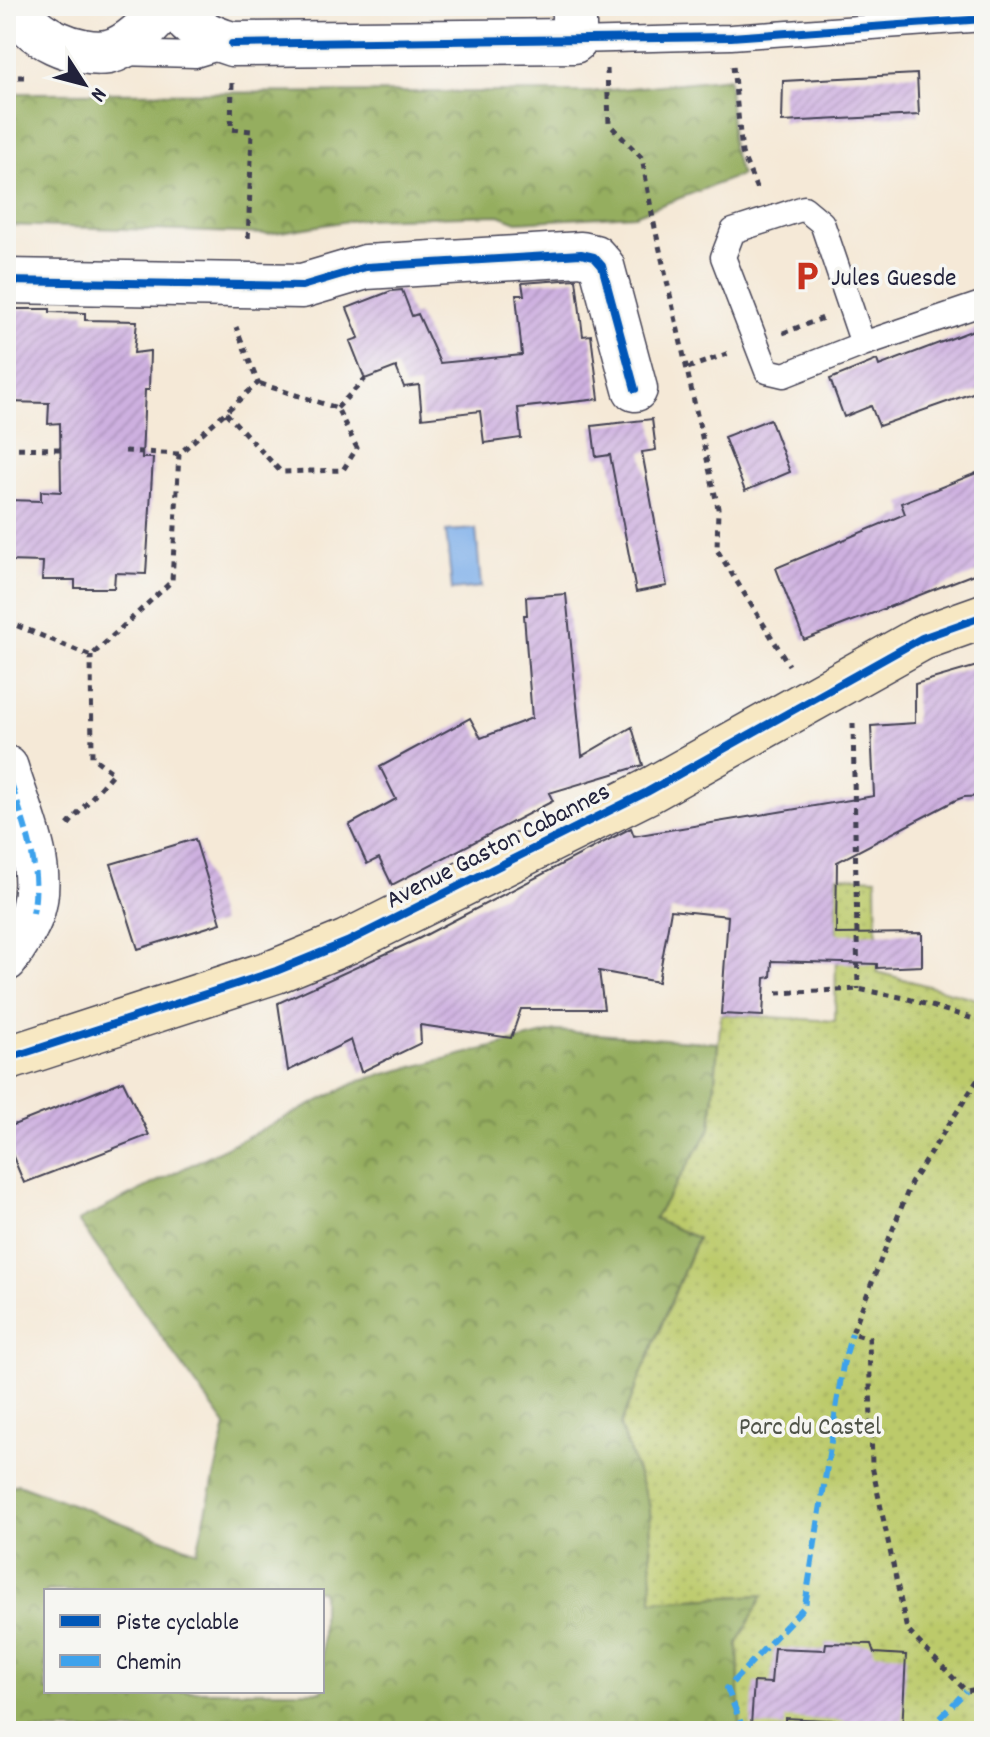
<svg xmlns="http://www.w3.org/2000/svg" width="990" height="1737" viewBox="0 0 990 1737" font-family="Dekko,sans-serif">
	<style>
		.grass { fill: url(#grass-dots); stroke: #6f7653; stroke-width: 2 }
		.forest { fill: url(#forest-crowns); stroke: #5c684d; stroke-width: 2; fill-rule: evenodd }
		.water { fill: #7eafea; stroke: #506892; stroke-width: 2 }
		.building { fill: url(#building-hatch) }
		.lines { fill: none; stroke-linecap: round; stroke-linejoin: round }
		.service-casing { stroke: #424052; stroke-width: 27 }
		.minor-casing { stroke: #424052; stroke-width: 47 }
		.secondary-casing { stroke: #424052; stroke-width: 47 }
		.path { stroke: #424052; stroke-width: 5; stroke-dasharray: 6 6; stroke-linecap: butt }
		.service { stroke: #fff; stroke-width: 24 }
		.minor { stroke: #fff; stroke-width: 44 }
		.secondary { stroke: #f7e8c3; stroke-width: 44 }
		.quiet { stroke: #3ea2ec; stroke-width: 6; stroke-dasharray: 12 6; stroke-linecap: butt }
		.cycleway-casing { stroke: #f6f6f2; stroke-width: 13 }
		.cycleway { stroke: #0057b8; stroke-width: 8 }
		.labels { text-anchor: middle; stroke-width: 7; stroke-linejoin: round; paint-order: stroke }
		.poi-label { font-size: 26px; fill: #22223b; stroke: #f6f6f2; text-anchor: start }
		.street-label { font-size: 26px; fill: #22223b; stroke: #f6f6f2 }
		.park-label { font-size: 26px; fill: #505449; stroke: #f6f6f2 }
	</style>
	<defs>
		<pattern id="grass-dots" width="8" height="8" patternUnits="userSpaceOnUse" patternTransform="scale(2)"><rect width="8" height="8" fill="#bcca6b"/><path d="M2 2h.1M6 6h.1" fill="none" stroke="#a1ad5e" stroke-width="1.8" stroke-linecap="round"/></pattern>
		<pattern id="forest-crowns" width="20" height="18" patternUnits="userSpaceOnUse" patternTransform="scale(2)"><rect width="20" height="18" fill="#95ae5f"/><path d="M2 6a3 3 0 1 1 6 0M12 15a3 3 0 1 1 6 0" fill="none" stroke="#798d50"/></pattern>
		<pattern id="building-hatch" width="6" height="6" patternUnits="userSpaceOnUse" patternTransform="scale(2)"><rect width="6" height="6" fill="#ceb0e0"/><path d="M-1 1l2-2M0 6l6-6M5 7l2-2" fill="none" stroke="#b197c1"/></pattern>
	</defs>
	<rect width="100%" height="100%" fill="#f6f6f2"/>
	<filter id="ink" filterUnits="userSpaceOnUse"><feTurbulence type="fractalNoise" baseFrequency=".0125" numOctaves="2"/><feDisplacementMap in="SourceGraphic" scale="16" xChannelSelector="R" yChannelSelector="G"/><feConvolveMatrix kernelMatrix="1 2 1 2 8 2 1 2 1" color-interpolation-filters="sRGB"/></filter>
	<filter id="wash" filterUnits="userSpaceOnUse"><feTurbulence type="fractalNoise" baseFrequency=".006" numOctaves="4" result="noise"/><feDisplacementMap in="SourceGraphic" scale="32" xChannelSelector="R" yChannelSelector="G"/><feGaussianBlur stdDeviation="1.8" result="paint"/><feColorMatrix in="noise" values="0 0 0 0 0 0 0 0 0 0 0 0 0 0 0 0 0 1.4 0 .05"/><feComposite in="paint" operator="in"/></filter>
	<g filter="url(#wash)">
		<rect width="100%" height="100%" fill="#f5e9d7"/>
		<path class="grass" d="M837,876L876,878L877,972L984,1001V1731H740L738,1643L762,1595L651,1601L650,1507L620,1426L697,1239L653,1219L711,1128L721,1014L835,1021Z"/>
		<path class="forest" d="M729,78L732,148L741,175L635,215L517,222L499,215L361,219L268,234L6,225V93L591,92Z
			M556,1031L718,1043L711,1128L654,1219L697,1238L620,1426L650,1507L652,1601L763,1595L738,1643L740,1731H6V1487L18,1484L197,1551L226,1426L78,1221L361,1080ZM46,1591H322V1691H46Z"/>
		<path class="water" d="M476,529L481,587L452,590L446,531Z"/>
		<g id="blocks">
			<path class="building" d="M917,74L919,115L782,122L783,81Z
				M576,279L583,336L591,335L599,399L518,408L521,438L484,443L480,411L422,418L419,385L404,387L396,367L365,379L350,341L359,338L347,308L391,291L402,290L412,316L418,314L440,363L522,355L516,295H524L522,283Z
				M6,309H50V312L85,313V320L137,321L134,353L150,351L149,390H145L142,458H153L146,574L115,573L114,588H75V580H42L43,562L6,561L7,500L41,501V491L61,492L60,423L48,424L49,403L6,402Z
				M984,326V389L879,426L871,406L844,417L830,379L877,360L879,366Z
				M652,419L656,450L642,452L667,586L636,592L610,455L596,457L592,426Z
				M770,419L790,472L745,491L724,437Z
				M984,470V570L804,640L776,568L905,514L901,503Z
				M566,594L582,756L632,727L643,765L549,793L553,801L392,885L379,858L367,864L349,825L396,799L380,767L470,718L481,738L532,718L524,615H527L526,597Z
				M984,664V796L964,797L956,800L837,862L836,934L922,933V966L877,968V964L772,961L771,977L765,978L763,1016L721,1014L728,916L671,910L658,982L599,971L604,1009H521L511,1038L420,1025L421,1043L361,1072L351,1040L288,1071L278,1003L418,939L631,828L634,836L874,796L871,726L915,723V684Z
				M195,839L221,923L138,949L111,864Z
				M123,1081L149,1135L24,1183L6,1140V1128Z
				M826,1643L871,1644L874,1653L906,1655L902,1731H851L852,1725H845V1721L785,1718V1727L751,1725L754,1682L771,1683L774,1648L825,1650Z"/>
		</g>
	</g>
	<g filter="url(#ink)">
		<use href="#blocks" fill-opacity="0" stroke="#424052" stroke-width="2"/>
		<g class="lines">
			<g class="service-casing">
				<path id="service" d="M574,41L731,37L984,19
					M119,53L195,55L228,45
					M863,344L822,223L804,208L733,231L723,257L767,371L784,375L863,344L984,303"/>
			</g>
			<g class="minor-casing">
				<path id="minor" d="M19,6C25,36 80,57 108,52C131,47 152,22 167,6
					M177,6C187,28 211,38 232,44L574,41V6
					M6,281L302,286L366,267L581,254L594,257L602,266L635,389
					M6,768C19,811 46,864 33,909C29,926 15,944 6,959"/>
			</g>
			<g class="secondary-casing">
				<path id="secondary" d="M6,1059L276,971L347,942L647,792L922,638L984,616"/>
			</g>
			<path class="path" d="M733,66L742,153L758,192
				M607,69L609,124L642,158L653,219L718,508L717,550L789,665
				M6,77H29
				M232,83L231,129L252,131L248,243
				M783,333L823,318
				M688,368L729,353
				M337,408L365,379
				M226,413L281,472L343,470L357,448L337,408L258,383
				M6,448L60,449
				M125,451L179,454
				M6,621L91,656L172,581L179,454L258,383L236,327
				M853,723L858,989
				M68,825L113,773L92,757L91,656
				M777,993L858,989L905,998L984,1022
				M984,1070L911,1183L852,1333L869,1338L872,1466L907,1630L966,1691L984,1688"/>
			<use href="#service" class="service"/>
			<use href="#minor" class="minor"/>
			<use href="#secondary" class="secondary"/>
			<path class="quiet" d="M6,768C20,815 43,863 33,913
				M744,1731L727,1688L805,1606L843,1365L852,1333
				M927,1731L966,1691"/>
			<g class="cycleway-casing">
				<path id="cycleway" d="M232,44L731,37L984,19
					M6,281L302,286L366,267L581,254L594,257L602,266L635,389
					M6,1059L276,971L347,942L647,792L922,638L984,616"/>
			</g>
			<use href="#cycleway" class="cycleway"/>
		</g>
	</g>
	<defs>
		<g id="parking-bare" transform="scale(2.4)"><path d="M-3.5-5.5H1a3.5 3.5 0 0 1 0 7H-1V5.5H-3.5ZM-1-3.4V-.6H.8a1.4 1.4 0 0 0 0-2.8Z" fill="#c8321e" stroke="#f6f6f2" stroke-width="2.5" paint-order="stroke"/></g>
	</defs>
	<g fill-rule="evenodd">
		<use href="#parking-bare" x="807" y="276"/>
	</g>
	<g class="labels">
		<g class="poi-label">
			<text x="831" y="285">Jules Guesde</text>
		</g>
		<g class="street-label">
			<text transform="translate(497 844) rotate(-27)" y="9">Avenue Gaston Cabannes</text>
		</g>
		<g class="park-label">
			<text x="810" y="1434">Parc du Castel</text>
		</g>
	</g>
	<rect width="990" height="1737" fill="none" stroke="#f6f6f2" stroke-width="32"/>
	<rect x="44" y="1589" width="280" height="104" fill="#f6f6f2" stroke="#a1a1a9" stroke-width="2"/>
	<rect x="60" y="1615" width="40" height="12" fill="#0057b8" stroke="#a1a1a9" stroke-width="2"/>
	<text x="116" y="1629" font-size="24" fill="#22223b">Piste cyclable</text>
	<rect x="60" y="1655" width="40" height="12" fill="#3ea2ec" stroke="#a1a1a9" stroke-width="2"/>
	<text x="116" y="1669" font-size="24" fill="#22223b">Chemin</text>
	<g transform="translate(84 84) rotate(126)" stroke="#f6f6f2" stroke-width="6" paint-order="stroke">
	<path d="M0-6L14 30L0 20L-14 30Z" fill="#22223b"/>
	<text y="-12" font-size="22" font-weight="bold" text-anchor="middle" fill="#22223b">N</text>
	</g>
</svg>
